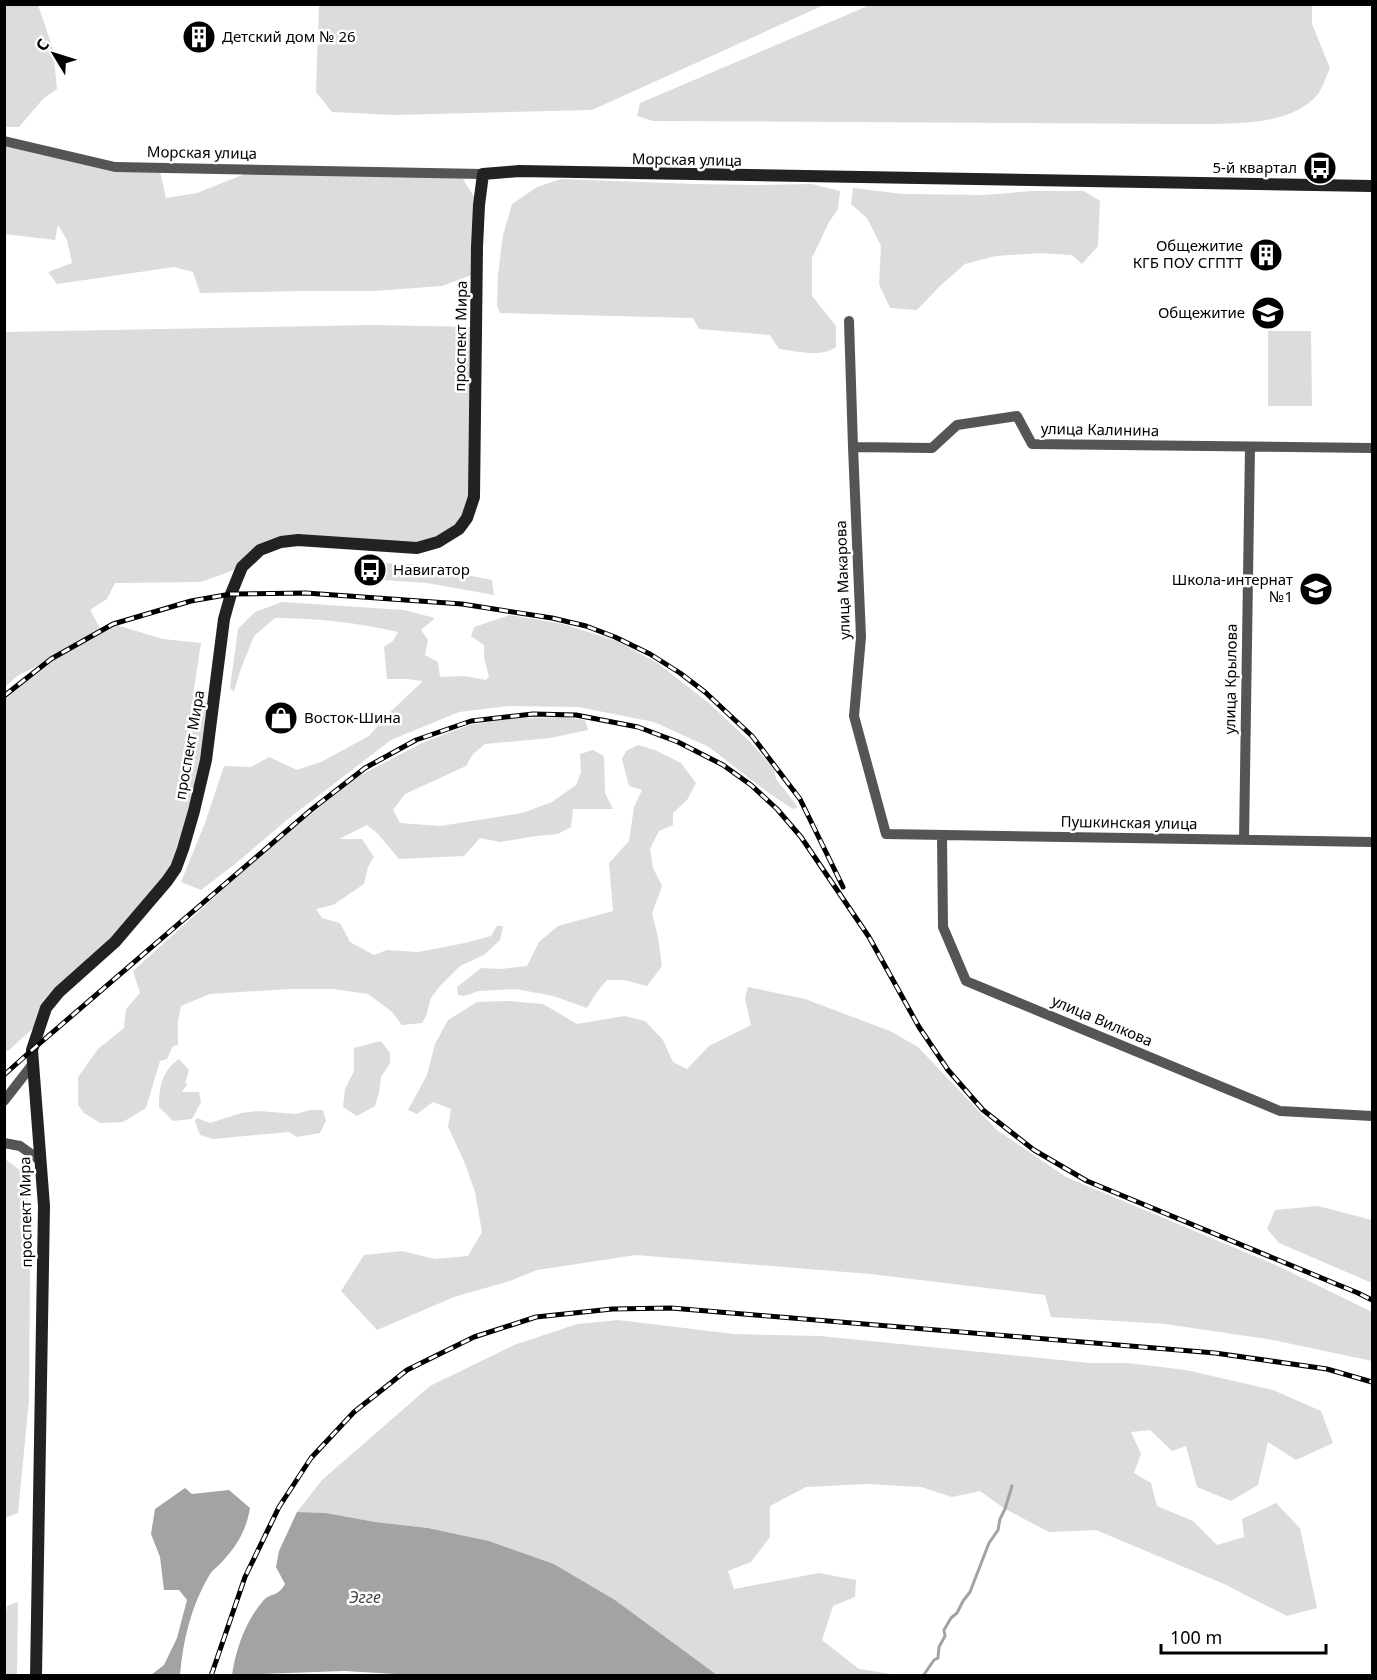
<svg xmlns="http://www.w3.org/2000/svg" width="1377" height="1680" viewBox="0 0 1377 1680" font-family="'Noto Sans',sans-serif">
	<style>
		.green { fill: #dcdcdc }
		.water { fill: #a3a3a3 }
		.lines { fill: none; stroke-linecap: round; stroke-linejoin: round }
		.stream { stroke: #a3a3a3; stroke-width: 3 }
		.street { stroke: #555; stroke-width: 10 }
		.secondary { stroke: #222; stroke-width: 12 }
		.rail-casing { stroke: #000; stroke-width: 5 }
		.rail { stroke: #fff; stroke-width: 3; stroke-dasharray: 9; stroke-linecap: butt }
		.labels { text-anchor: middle; stroke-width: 5; stroke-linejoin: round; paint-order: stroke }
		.poi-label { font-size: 15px; fill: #000; stroke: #fff; text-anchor: end }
		.street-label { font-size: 15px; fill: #000; stroke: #fff }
		.water-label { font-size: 16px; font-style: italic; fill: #444; stroke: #fff }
	</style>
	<rect width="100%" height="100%" fill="#fff"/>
	<path class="green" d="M5,4L38,5L53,49L57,89L43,99L19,127H5Z
		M319,5V4L824,5L592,110L394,115L332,112L316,92Z
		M870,5H1312V24L1330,68C1326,76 1323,87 1318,94C1290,128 1228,123 1189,124L653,121L637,116L640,103Z
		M5,141L115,167H159L166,198L197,193L257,169L460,174L479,205L477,273L442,286L374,291H305L200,293L193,272L174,267L57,284L48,272L72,263L67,240L58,225L55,240L5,234Z
		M561,179L695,184L755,185L812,184L840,191L838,209L829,222L812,258V296L836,326V347C821,358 796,351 779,349L770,335L699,329L693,318L500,313L497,305L498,275L503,235L512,204L537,187Z
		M853,188L903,194L985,195L1032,191H1084L1100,201L1098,246L1082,264L1072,255L1040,253L996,256L965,264L941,285L917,310L890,308L879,284L881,246L867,218L851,204Z
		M372,325L476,327L467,518L417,548L281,542L242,567L201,582L115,583L107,599L90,610L101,630L113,624L163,639L201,643L193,695L213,706L206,760L167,881L59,992L40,1022L8,1051H5V696L51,659L17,676L5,687L4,332Z
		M1268,331H1311L1312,406H1268Z
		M382,563L411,564L492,580L494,595L427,583L383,580Z
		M282,602L404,610L435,618L421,630L428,640L425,655L438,662L440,677L465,676L486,680L489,676L484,658V645L471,636L474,627L510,615L563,624L617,641L659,664L710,704L749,741L774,769L776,779L798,807L793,809L770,794L709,747L654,722L578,707L509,706L459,712L391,740L288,819L235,864L201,890L181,882L205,823L224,766L251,767L269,757L297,770L321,762L369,736L387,715L423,681L407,679H387L384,647L393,641L398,632C358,623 317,618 275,618L254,636L240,671L234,692L230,688L238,629L255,612Z
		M565,717L585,720L588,730L550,738L485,744L473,754L466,766L405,794L393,810L400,823L440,826L522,813L552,802L576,785L581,772L580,754L593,750L604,756L605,793L613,809H573L571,827L558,834L536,836L500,842L480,838L464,856L399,859L378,834L367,825L339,839H362L374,857L368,867L364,884L333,905L316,909L322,918L340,923L350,942L374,955L387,950L418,952L465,943L491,936L497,926H503L500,940L484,955L460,966L440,986L431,998L426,1016L422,1023L402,1025L391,1011L368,994L333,989H288L210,994L181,1006L178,1021V1045L173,1046L167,1059L160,1061L146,1108L123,1122L100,1123L84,1113L78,1105V1077L98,1049L124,1028L126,1009L140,993L133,971L268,849L357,777L422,743L469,725L512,718Z
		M638,745L655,750L681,763L696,783L687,800L673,813V825L659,831L650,849L653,868L662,886L652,914L658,937L662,966L647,986L624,980H607L597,992L587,1008L553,996L516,989L479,991L464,996L458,995L457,987L481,968L500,969L527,966L539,942L558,926L613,911L609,863L629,841L634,807L642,790L629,786L622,759L626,751Z
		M748,987L805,999L890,1031L918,1047L997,1130L1066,1177L1278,1266L1372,1312V1361L1273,1340L1165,1324L1051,1317L1045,1295L870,1274L636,1255L537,1270L510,1281L454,1297L377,1330L341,1291L364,1255L402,1251L435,1259L468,1256L482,1232L475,1192L464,1161L448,1127L451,1109L433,1102L417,1114L408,1110L427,1075L435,1044L448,1020L477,1002L508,1001L543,1004L577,1024L624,1016L645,1021L663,1040L673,1062L687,1069L709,1046L751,1025L745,998Z
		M381,1041L390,1053V1063L381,1077L379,1093L375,1106L357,1116L343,1107L345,1089L354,1071V1048Z
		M179,1059L189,1070L185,1084L188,1083L182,1092H199L201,1102L192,1119L173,1121L159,1107C159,1088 162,1070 179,1059Z
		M310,1110H323L326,1121L320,1133L297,1137L289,1132L213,1139L200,1135L195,1121L197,1118L210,1123L241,1113L259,1111L296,1114Z
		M5,1159L25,1174L28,1207L30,1277L29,1400L18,1513L5,1518Z
		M1318,1206L1372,1220V1283L1279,1243L1267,1229L1275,1210Z
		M618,1320L734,1334L820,1336L1090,1363H1128L1186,1370L1273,1390L1321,1411L1333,1443L1296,1460L1268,1442L1258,1485L1231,1501L1197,1487L1186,1446L1172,1451L1150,1430L1131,1432L1141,1454L1134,1473L1151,1483L1157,1506L1193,1521L1217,1545L1244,1537L1242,1519L1276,1503L1300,1528L1317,1608L1287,1616L1224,1584L1096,1530L1049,1532L1005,1509L980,1491L952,1497L921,1487L867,1484L806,1487L770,1506V1537L751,1562L728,1571L734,1589L819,1573L856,1580L855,1597L833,1606L822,1640L859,1669L898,1675H717L615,1600L554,1564L489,1541L428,1528L374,1522L326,1513L297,1512L322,1480L430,1386L514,1345L577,1324Z
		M18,1602L17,1675H6L4,1630L7,1606Z"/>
	<path class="water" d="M185,1488L192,1494L229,1490L250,1508C246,1532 236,1547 220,1564C216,1568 213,1570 210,1574C191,1606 183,1640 180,1675H151L164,1665L177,1638L187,1600L179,1590H164L160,1557L151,1534L155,1509Z
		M297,1512L326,1513L375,1522L428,1528L489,1541L554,1564L615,1600L717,1675L403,1676L396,1674L344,1671L232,1675C236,1649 245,1622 263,1601C271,1592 277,1598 285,1584L276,1567L279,1551Z"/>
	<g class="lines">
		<path class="stream" d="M923,1676L934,1660L938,1658L939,1647L945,1636L944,1630L951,1618L957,1613L963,1601L970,1592L989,1543L998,1530L1000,1519L1005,1509L1012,1486"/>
		<path class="street" d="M4,141L115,167L483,174
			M849,321L853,447L861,637L854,716L886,834L1372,842
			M853,447L932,448L957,425L1017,416L1032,444L1372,448
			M942,835L943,927L966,981L1280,1111L1372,1116
			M1244,840L1250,447
			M4,1101L32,1065
			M4,1143L20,1146L41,1161"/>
		<path class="secondary" d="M36,1676L44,1206L32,1050L46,1008L59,992L115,942L167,881L176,868L183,849L194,811L206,760L224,619L231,594L242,567L260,550L281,542L298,540L417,548L438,542L459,529L467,518L474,497L477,247L479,205L483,174L519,171L1372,186"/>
		<g class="rail-casing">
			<path id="rail" d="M4,696L51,659L113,624L191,601L231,594L306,593L462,604L552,618L586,626L615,637L650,654L680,673L705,692L752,736L800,799L843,887
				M4,1075L32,1050L311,810L365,768L416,740L471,721L533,714L576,715L638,727L678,742L723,765L751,785L777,809L801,837L869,937L919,1027L948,1070L983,1110L1034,1150L1087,1181L1358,1293L1372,1300
				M211,1676L245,1577L279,1507L311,1458L354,1412L407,1370L474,1337L536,1317L612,1309L671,1308L1215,1353L1327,1369L1372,1382"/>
		</g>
		<use href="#rail" class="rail"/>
	</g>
	<defs>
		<g id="building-disc" transform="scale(1.725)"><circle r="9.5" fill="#000" stroke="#fff"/><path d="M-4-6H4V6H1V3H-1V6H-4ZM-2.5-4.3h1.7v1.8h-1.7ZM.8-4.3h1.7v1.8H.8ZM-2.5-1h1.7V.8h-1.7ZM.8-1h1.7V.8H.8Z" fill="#fff"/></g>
		<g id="bus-disc" transform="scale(1.725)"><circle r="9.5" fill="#000" stroke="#fff"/><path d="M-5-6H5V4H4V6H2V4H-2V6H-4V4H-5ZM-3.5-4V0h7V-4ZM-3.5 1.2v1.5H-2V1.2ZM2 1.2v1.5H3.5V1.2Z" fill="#fff"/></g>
		<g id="university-disc" transform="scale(1.725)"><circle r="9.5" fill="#000" stroke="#fff"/><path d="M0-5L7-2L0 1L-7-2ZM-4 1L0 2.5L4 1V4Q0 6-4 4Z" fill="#fff"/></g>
		<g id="school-disc" transform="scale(1.725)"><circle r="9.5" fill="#000" stroke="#fff"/><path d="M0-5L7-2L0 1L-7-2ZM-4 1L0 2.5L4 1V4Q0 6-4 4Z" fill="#fff"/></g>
		<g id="shop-disc" transform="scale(1.725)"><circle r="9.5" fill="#000" stroke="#fff"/><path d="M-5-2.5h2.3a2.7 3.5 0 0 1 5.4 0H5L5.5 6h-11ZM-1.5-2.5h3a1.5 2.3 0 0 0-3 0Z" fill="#fff"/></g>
	</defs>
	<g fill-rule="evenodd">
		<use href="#building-disc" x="199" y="37"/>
		<use href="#bus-disc" x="1320" y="168"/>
		<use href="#building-disc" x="1266" y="255"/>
		<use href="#university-disc" x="1268" y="313"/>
		<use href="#bus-disc" x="370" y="570"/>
		<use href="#school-disc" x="1316" y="589"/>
		<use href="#shop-disc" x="281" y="718"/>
	</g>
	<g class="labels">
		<g class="poi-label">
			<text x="222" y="42" text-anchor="start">Детский дом № 26</text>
			<text x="1297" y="173">5-й квартал</text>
			<text x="1243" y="251">Общежитие<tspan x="1243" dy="17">КГБ ПОУ СГПТТ</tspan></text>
			<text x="1245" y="318">Общежитие</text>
			<text x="393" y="575" text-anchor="start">Навигатор</text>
			<text x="1293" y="585">Школа-интернат<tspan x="1293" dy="17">№1</tspan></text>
			<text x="304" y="723" text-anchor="start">Восток-Шина</text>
		</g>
		<g class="street-label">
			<text transform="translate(202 153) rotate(1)" y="5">Морская улица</text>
			<text transform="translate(687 160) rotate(1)" y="5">Морская улица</text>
			<text transform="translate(461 336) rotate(-89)" y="5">проспект Мира</text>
			<text transform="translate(1100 430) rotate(1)" y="5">улица Калинина</text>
			<text transform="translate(843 580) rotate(-92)" y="5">улица Макарова</text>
			<text transform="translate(1231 679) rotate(-89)" y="5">улица Крылова</text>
			<text transform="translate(190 745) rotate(-80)" y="5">проспект Мира</text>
			<text transform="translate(1129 823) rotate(1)" y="5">Пушкинская улица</text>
			<text transform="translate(1102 1021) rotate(23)" y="5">улица Вилкова</text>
			<text transform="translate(26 1212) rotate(-91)" y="5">проспект Мира</text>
		</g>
		<g class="water-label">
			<text x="365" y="1603">Эгге</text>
		</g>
	</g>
	<rect width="1377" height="1680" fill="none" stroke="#000000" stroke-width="12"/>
	<g transform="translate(54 54) rotate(308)" stroke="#ffffff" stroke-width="4.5" paint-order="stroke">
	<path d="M0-4.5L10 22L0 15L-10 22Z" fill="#000000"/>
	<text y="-9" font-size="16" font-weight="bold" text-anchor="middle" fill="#000000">С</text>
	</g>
	<path d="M1161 1644v9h165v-9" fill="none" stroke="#000000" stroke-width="3"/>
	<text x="1170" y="1644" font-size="18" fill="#000000" stroke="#ffffff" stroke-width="4.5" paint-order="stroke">100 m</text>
</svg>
